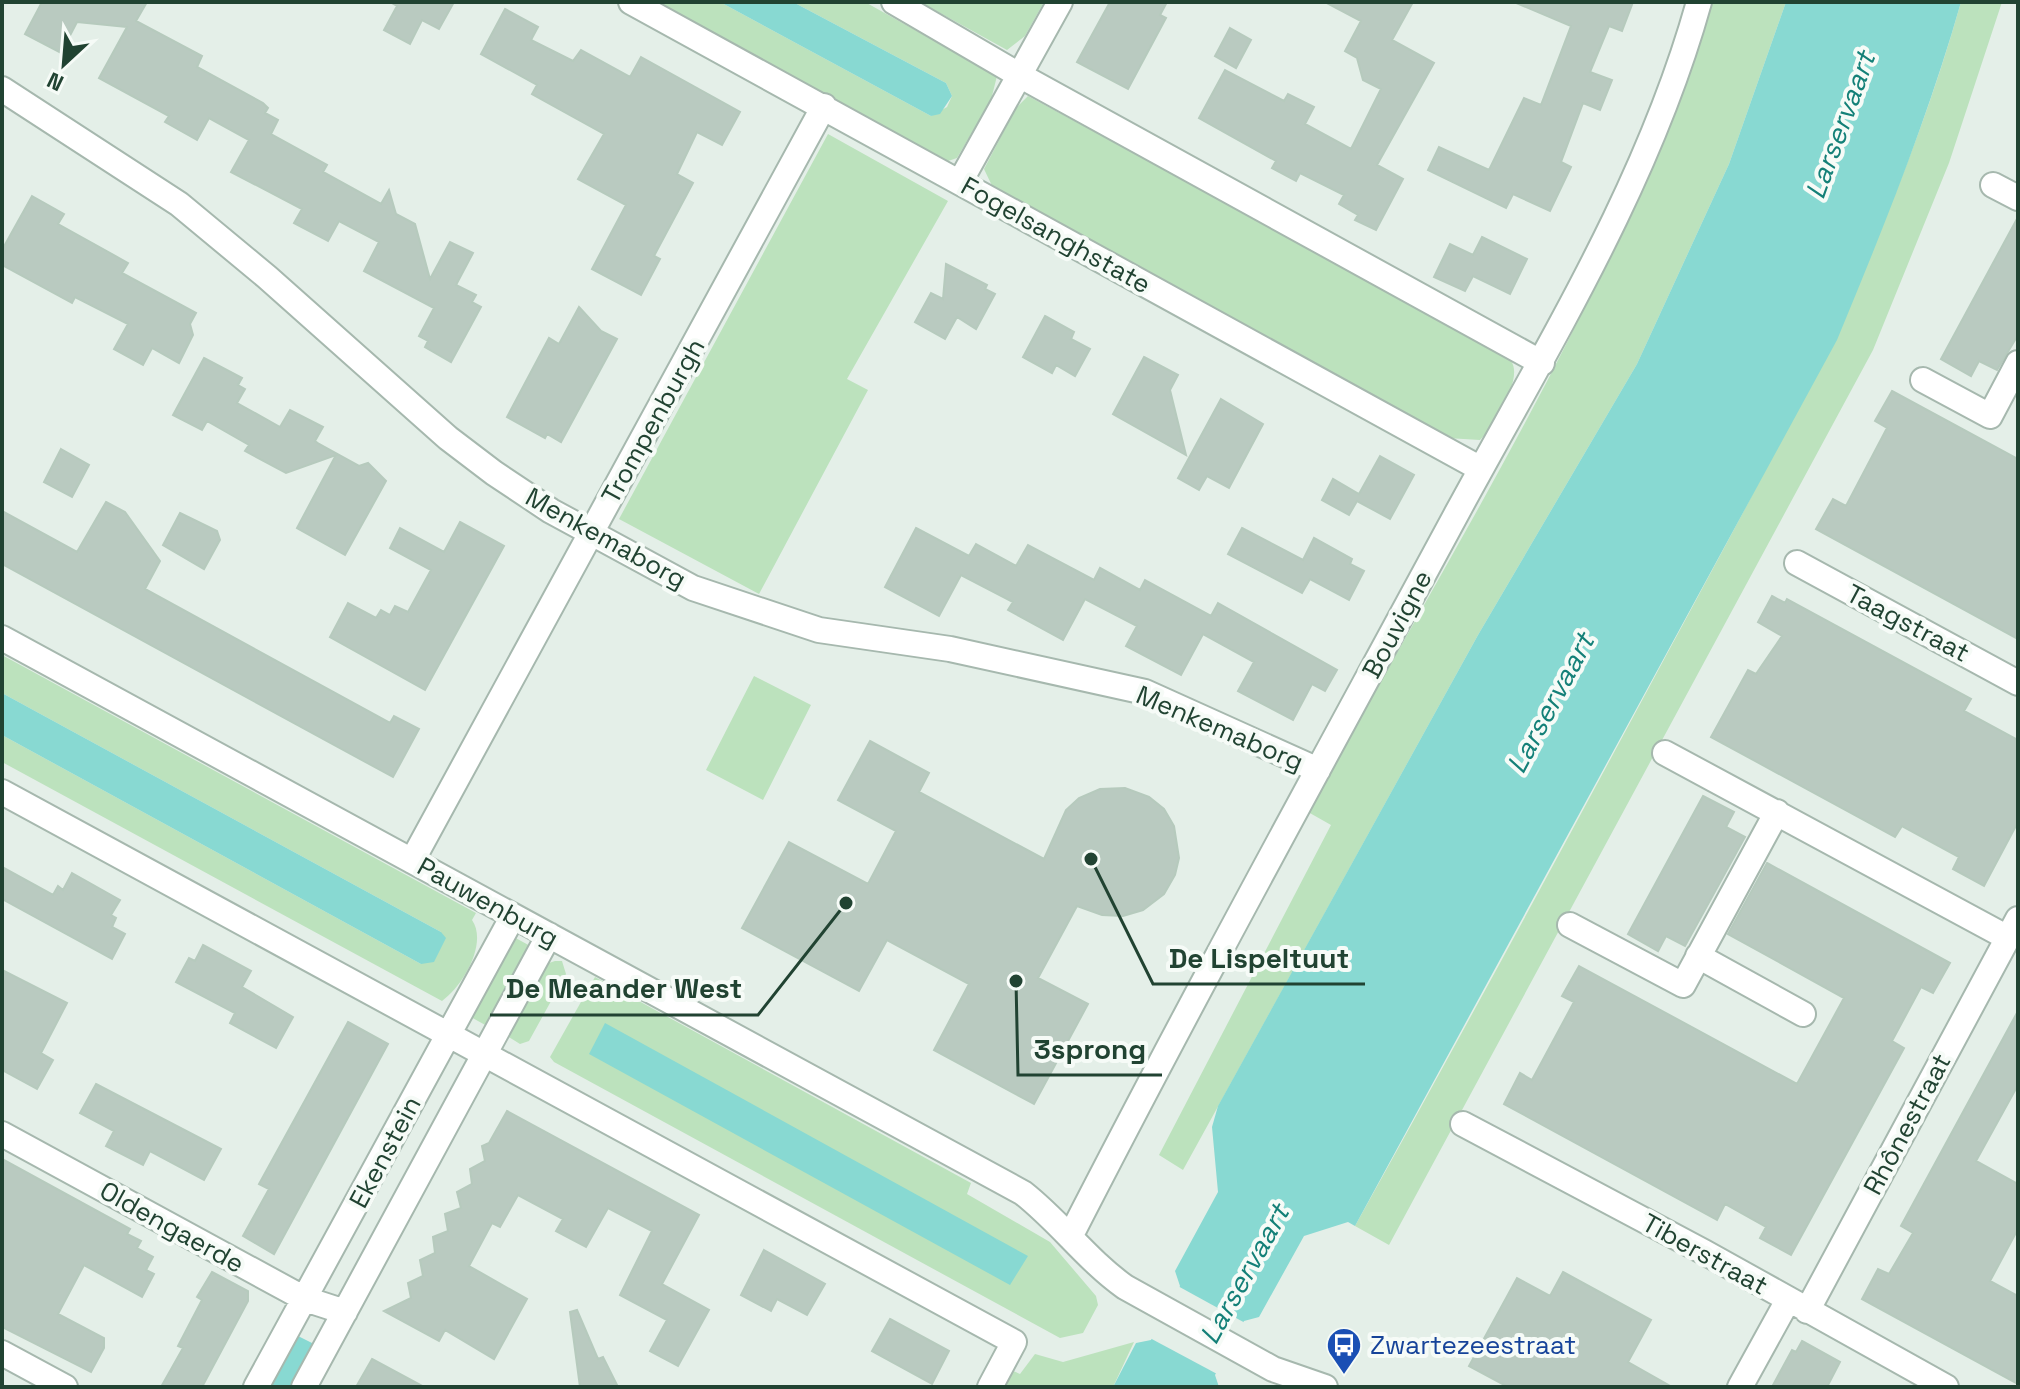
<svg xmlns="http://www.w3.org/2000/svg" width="2020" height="1389" viewBox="0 0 2020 1389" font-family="'Space Grotesk',sans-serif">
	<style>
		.green { fill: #bce2bd }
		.water { fill: #88d9d2 }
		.pier { fill: #e4efe8 }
		.building { fill: #b9cac0; stroke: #b6cabd; stroke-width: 2 }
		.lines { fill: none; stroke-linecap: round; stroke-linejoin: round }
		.street-casing { stroke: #a6b8ae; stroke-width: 28 }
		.street { stroke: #fff; stroke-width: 24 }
		.labels { text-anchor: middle; stroke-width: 8; stroke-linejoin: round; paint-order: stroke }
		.street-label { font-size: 26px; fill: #214332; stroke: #f6fbf7 }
		.transit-label { font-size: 26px; fill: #164399; stroke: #f6fbf7; text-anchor: start }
		.water-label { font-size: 28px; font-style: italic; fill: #148078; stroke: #f6fbf7 }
		.leader { fill: none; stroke: #214332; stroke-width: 3 }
		.callout-dot { fill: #214332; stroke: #f6fbf7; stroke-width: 3 }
		.callout-label { font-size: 28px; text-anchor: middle; font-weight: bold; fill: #214332; stroke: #f6fbf7; stroke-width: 8; stroke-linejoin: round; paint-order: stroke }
	</style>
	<rect width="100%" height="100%" fill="#e4efe8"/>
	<path class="green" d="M648,2H720L931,116L947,107L952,96L946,83L793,2H865L997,76L991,100L957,158L942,163Z
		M920,2H1044L1025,36L1007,50Z
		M1713,2H1786L1729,164L1637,364L1478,635L1183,1170L1159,1155L1331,825L1308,812C1453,547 1617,290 1713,2Z
		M1961,2H2002L1949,163L1873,350L1389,1245L1355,1226C1461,1036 1565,844 1668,652C1784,437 1894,239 1961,2Z
		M1028,96L1491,345C1497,350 1507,355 1511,361C1524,378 1493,427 1480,440L1447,438L995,192L984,169L1016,108Z
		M828,134L948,201L847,379L868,390L759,594L619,519Z
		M2,655L476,913L472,920C488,943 463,986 442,1001L2,762V735L421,964L441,932L2,693Z
		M754,676L811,705L763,800L706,770Z
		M512,936L532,947L487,1026L469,1016Z
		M555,961H562L566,974L529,1041L520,1044L507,1036L546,964Z
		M595,977L971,1183L967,1194L1050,1242L1096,1296L1098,1305L1083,1333L1060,1338L554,1062L550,1057Z
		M1134,1342L1113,1387H1001L1011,1370L1020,1374L1035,1354L1063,1362Z"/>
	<path class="water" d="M720,2H793L946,83L952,96L940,114L931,116Z
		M1786,2H1961C1928,118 1883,229 1837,340L1355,1226L1348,1222L1304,1236L1259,1317L1244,1321L1215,1375L1219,1387H1113L1136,1343L1151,1340L1180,1286L1175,1271L1218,1192L1212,1127L1218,1106L1478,635L1637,364L1729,164Z
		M2,693L441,932L446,938L434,962L421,964L2,735Z
		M605,1023L1028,1256L1010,1285L589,1054Z
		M294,1334L314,1344L291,1387H265Z"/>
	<path class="pier" d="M1176,1285L1247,1324L1219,1375L1148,1337Z"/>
	<path class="building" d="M42,2H147L136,21L202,56L197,67L263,103L268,108L265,113L278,120L271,134L327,165L323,172L381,204L389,190L396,214L415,224L430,279L450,242L473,253L456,285L476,295L472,302L481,307L451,362L425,347L428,341L419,336L434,308L364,271L379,242L339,221L328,241L294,223L302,209L231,172L249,140L209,118L197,140L165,122L169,116L99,78L127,27L77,22L61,53L25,34Z
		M390,2H454L439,29L422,20L410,44L384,30L397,6Z
		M1110,2H1167L1160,15L1166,18L1128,89L1077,62Z
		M1325,2H1413L1392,40L1434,63L1377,165L1403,179L1376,230L1355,220L1358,215L1339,204L1344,195L1300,173L1296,181L1272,168L1276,161L1199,118L1225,70L1284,101L1288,94L1314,107L1305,124L1351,149L1381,89L1363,80L1357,58L1345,51L1361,21Z
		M1514,2H1633L1622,31L1609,26L1590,72L1612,80L1600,110L1583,103L1561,162L1571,167L1550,211L1513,194L1506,208L1428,170L1439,147L1489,170L1524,98L1541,105L1571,26Z
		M505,9L538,27L531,40L573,61L581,50L630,77L641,57L740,112L722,145L697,132L677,174L693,183L654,256L660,259L641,295L592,269L626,205L578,179L604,134L532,94L537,85L481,54Z
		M1230,28L1251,40L1236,68L1215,56Z
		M32,196L64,214L58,224L128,263L122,273L196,313L190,324L193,335L179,363L152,348L143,365L114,349L128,324L75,297L72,303L2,265V250Z
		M2018,217V335L1997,370L1979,361L1971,376L1941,359Z
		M1482,237L1527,259L1510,294L1473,276L1465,291L1434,277L1450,244L1473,255Z
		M946,264L987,285L985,289L995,294L976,329L957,317L945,339L915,322L931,293L943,299Z
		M579,307L601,331L617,339L561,442L547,434L545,438L507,417L549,338L559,344Z
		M1045,316L1074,332L1071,339L1090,349L1075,376L1056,365L1052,373L1023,357Z
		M1144,357L1178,375L1170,390L1186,455L1113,414Z
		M204,358L242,378L238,385L245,389L237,403L280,427L290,410L323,427L315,441L319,444L359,466L368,463L386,481L345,555L297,528L336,455L286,473L245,451L249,445L207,421L202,430L173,415Z
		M1892,391L2018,459V639L1816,529L1833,499L1846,506L1887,428L1875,421Z
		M1221,399L1263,424L1229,488L1207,476L1199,490L1178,478Z
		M61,449L89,465L72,497L44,482Z
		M1380,456L1414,475L1390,519L1357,501L1349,515L1322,500L1333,479L1359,494Z
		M106,502L125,512L160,561L145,589L390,723L394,716L419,729L393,777L2,564V511L77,552Z
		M180,513L217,531L220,540L204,569L163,545Z
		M460,522L504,546L425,690L330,637L348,603L376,618L381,610L390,615L395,606L408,612L431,570L390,548L400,528L444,552Z
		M916,528L969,556L976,544L1016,566L1028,545L1094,580L1100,568L1140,590L1145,580L1211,616L1218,603L1337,670L1325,691L1312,684L1293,720L1238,691L1254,662L1203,634L1181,675L1126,646L1137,626L1085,599L1063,640L1008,610L1013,602L961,575L939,616L885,587Z
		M1242,528L1303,560L1314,538L1352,559L1350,564L1364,571L1349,600L1310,579L1302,593L1228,554Z
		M1772,596L1785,603L1787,599L1971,699L1964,711L2018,740V822L1984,886L1953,869L1959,857L1902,826L1895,837L1711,737L1748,670L1756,674L1782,636L1758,622Z
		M870,741L929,773L919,792L1044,859L1066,810L1079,798L1100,789L1125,788L1149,797L1164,809L1174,826L1179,858L1175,875L1164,894L1143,910L1123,916L1102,915L1077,906L1038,978L1088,1004L1034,1104L934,1050L969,984L887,940L859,991L742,928L789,842L868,884L896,831L838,800Z
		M1703,796L1734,812L1726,827L1745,837L1685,946L1666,936L1658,951L1628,934Z
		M1767,863L1950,963L1933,993L1921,987L1892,1041L1904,1048L1791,1255L1760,1238L1766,1227L1725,1204L1717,1220L1504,1104L1520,1073L1532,1080L1574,1002L1562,996L1579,966L1797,1084L1844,998L1728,934Z
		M2,867L53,895L58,886L63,890L72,873L120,900L111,915L116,918L112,927L125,934L112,959L2,899Z
		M203,945L251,971L242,987L293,1017L276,1048L230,1023L235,1013L176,982L189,958L195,961Z
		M2,970L67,1003L41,1053L53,1060L37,1089L2,1070Z
		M2018,1011V1085L1976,1161L2018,1184V1229L1990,1281L2018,1296V1384L1862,1299L1878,1269L1889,1274L1913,1233L1901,1226Z
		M348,1022L388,1044L274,1254L243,1236L269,1189L259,1184Z
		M96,1084L221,1149L204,1180L150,1151L143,1165L106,1146L114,1131L80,1113Z
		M507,1111L699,1215L662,1284L709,1310L678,1366L650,1351L667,1320L620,1295L652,1231L608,1208L586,1247L556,1231L563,1219L518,1195L500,1227L492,1223L469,1266L527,1299L494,1359L445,1330L439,1341L384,1311L411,1298L408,1283L423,1276L420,1260L435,1253L433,1237L448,1231L445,1214L461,1208L457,1192L472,1184L470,1169L485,1161L482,1146L489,1143Z
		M2,1159L130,1229L127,1234L141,1241L137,1248L153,1257L146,1270L154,1274L142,1297L84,1265L58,1314L104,1338V1348L91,1372L2,1327Z
		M764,1250L825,1284L807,1315L777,1299L771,1311L741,1295Z
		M212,1272L248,1291V1301L202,1387H161L183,1348L178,1346L202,1300L197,1297Z
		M1563,1272L1651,1320L1628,1362L1672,1387H1508L1469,1366L1517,1278L1550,1296Z
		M577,1310L598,1359L603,1357L618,1387H580L570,1312Z
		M890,1319L949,1351L932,1384L872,1351Z
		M1802,1341L1840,1362L1827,1387H1772L1792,1350L1796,1352Z
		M372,1359L424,1387H356Z"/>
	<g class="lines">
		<g class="street-casing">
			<path id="street" d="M631,2L1481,469
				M894,2L1019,75L1542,363
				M2,89L179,204L267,277L448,438L494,473L551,511L693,588L819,630L950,649L1145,692L1318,770
				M960,182L1060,2
				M1993,185L2018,198
				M1923,380L1990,416L2018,363
				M1797,563L2018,683
				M2,638L1023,1193C1060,1222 1087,1260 1125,1287L1273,1369L1325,1387
				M1665,753L2008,938
				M2,792L1014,1342L990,1387
				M412,861L824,106
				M1570,925L1683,985L1777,812
				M1698,956L1803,1014
				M1463,1124L1704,1252L1946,1387
				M2,1134L305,1299L345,1312
				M1070,1237C1195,993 1328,752 1458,511C1548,345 1648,185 1699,2
				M1807,1311L2018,919
				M2,1353L65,1387
				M256,1387L513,916
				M304,1387L549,935
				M1740,1387L1788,1300"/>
		</g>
		<use href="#street" class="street"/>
	</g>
	<defs>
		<g id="bus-pin" transform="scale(1.8)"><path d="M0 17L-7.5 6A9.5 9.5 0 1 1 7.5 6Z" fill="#1a4fb4" stroke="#f6fbf7"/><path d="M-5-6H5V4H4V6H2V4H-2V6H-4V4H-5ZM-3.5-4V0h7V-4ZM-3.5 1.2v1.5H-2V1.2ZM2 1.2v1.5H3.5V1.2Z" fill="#fff"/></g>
	</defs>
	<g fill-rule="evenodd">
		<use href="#bus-pin" x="1344" y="1345"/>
	</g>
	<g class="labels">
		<g class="street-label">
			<text transform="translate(1056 235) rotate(29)" y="9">Fogelsanghstate</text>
			<text transform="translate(653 421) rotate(-61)" y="9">Trompenburgh</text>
			<text transform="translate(606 538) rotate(29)" y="9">Menkemaborg</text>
			<text transform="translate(1908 623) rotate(28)" y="9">Taagstraat</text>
			<text transform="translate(1397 624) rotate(-62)" y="9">Bouvigne</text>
			<text transform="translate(1220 728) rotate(23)" y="9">Menkemaborg</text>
			<text transform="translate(488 902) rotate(29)" y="9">Pauwenburg</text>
			<text transform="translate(1907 1124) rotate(-62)" y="9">Rhônestraat</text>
			<text transform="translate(385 1152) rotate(-62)" y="9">Ekenstein</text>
			<text transform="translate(172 1227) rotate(29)" y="9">Oldengaerde</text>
			<text transform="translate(1705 1254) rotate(29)" y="9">Tiberstraat</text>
		</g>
		<g class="transit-label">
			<text x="1370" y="1354">Zwartezeestraat</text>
		</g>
		<g class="water-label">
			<text transform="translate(1840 125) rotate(-70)" y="10">Larservaart</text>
			<text transform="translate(1550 703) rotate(-62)" y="10">Larservaart</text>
			<text transform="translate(1244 1274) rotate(-61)" y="10">Larservaart</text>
		</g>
	</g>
	<path class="leader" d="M1091 859L1153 984H1365M846 903L758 1015H490M1016 981L1018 1075H1162"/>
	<g class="callout-dot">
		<circle cx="1091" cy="859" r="8"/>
		<circle cx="846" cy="903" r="8"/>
		<circle cx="1016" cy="981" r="8"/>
	</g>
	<g class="callout-label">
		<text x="1259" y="968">De Lispeltuut</text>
		<text x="624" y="998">De Meander West</text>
		<text x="1090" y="1059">3sprong</text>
	</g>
	<rect width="2020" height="1389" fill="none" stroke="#214332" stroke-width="8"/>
	<g transform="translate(64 64) rotate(206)" stroke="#f6fbf7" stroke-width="6" paint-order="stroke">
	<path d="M0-6L14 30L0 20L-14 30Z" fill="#214332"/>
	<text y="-12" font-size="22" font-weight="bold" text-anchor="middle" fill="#214332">N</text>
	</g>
</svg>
